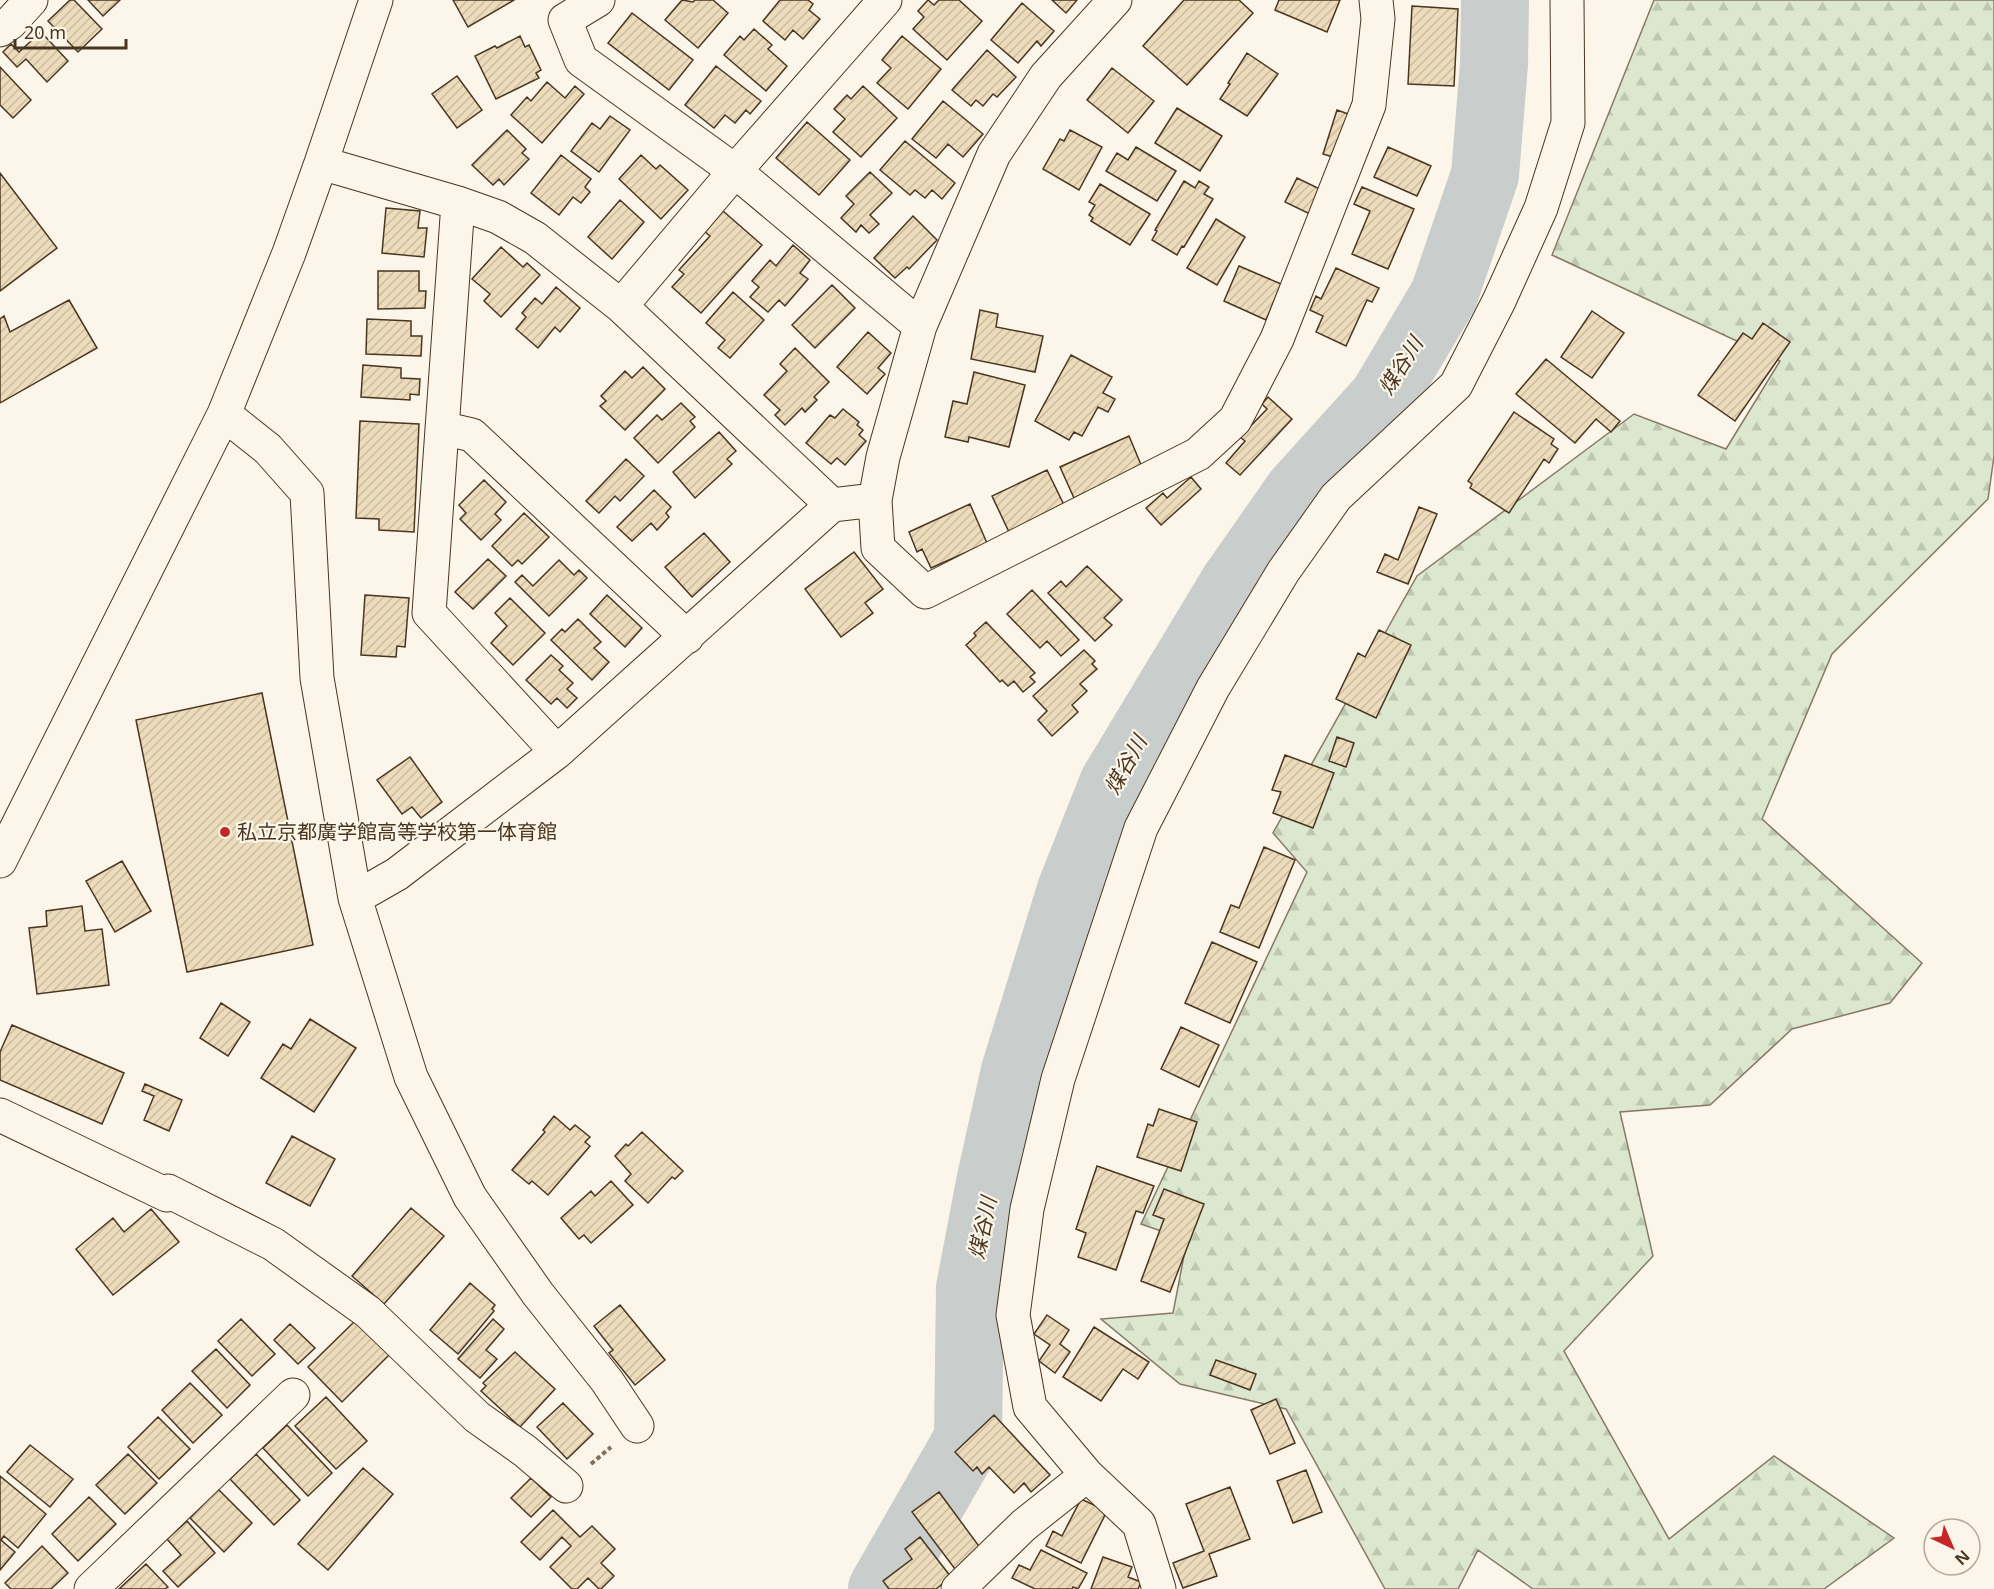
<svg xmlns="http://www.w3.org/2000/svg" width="1994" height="1589" viewBox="0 0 1994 1589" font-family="'Noto Sans','Noto Sans JP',sans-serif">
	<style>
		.forest { fill: url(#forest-firs); stroke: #887966; stroke-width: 1.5 }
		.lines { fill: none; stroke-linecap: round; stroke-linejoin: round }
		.river { stroke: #c9cecd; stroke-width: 68 }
		.building { fill: url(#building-hatch); stroke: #4a3520; stroke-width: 1.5 }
		.minor-casing { stroke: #4a3520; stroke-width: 35 }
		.path { stroke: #7f6f5c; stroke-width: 4; stroke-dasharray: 4.5 3; stroke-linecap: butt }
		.minor { stroke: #fbf6e9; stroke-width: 33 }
		.poi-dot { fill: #c62828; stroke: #fbf6e9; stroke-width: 2 }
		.labels { text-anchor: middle; stroke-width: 4.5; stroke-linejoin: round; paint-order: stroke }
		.poi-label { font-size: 20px; fill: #4a3520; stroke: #fbf6e9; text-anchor: start }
		.water-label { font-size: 21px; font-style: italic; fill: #4a3520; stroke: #fbf6e9 }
	</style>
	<defs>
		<pattern id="forest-firs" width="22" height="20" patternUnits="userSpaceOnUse" patternTransform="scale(1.5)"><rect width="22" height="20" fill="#dce7d0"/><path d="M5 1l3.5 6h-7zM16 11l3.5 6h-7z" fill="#bec7b2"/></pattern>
		<pattern id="building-hatch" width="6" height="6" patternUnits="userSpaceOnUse" patternTransform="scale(1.5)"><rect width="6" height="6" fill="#ecdcbc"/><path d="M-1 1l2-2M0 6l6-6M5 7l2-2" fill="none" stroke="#ccbda1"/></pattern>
	</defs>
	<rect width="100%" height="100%" fill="#fbf6e9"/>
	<path class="forest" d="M1654,0H1994V456L1988,499L1832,654L1762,819L1922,963L1890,1003L1792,1029L1710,1105L1620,1112L1653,1256L1564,1351L1669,1539L1774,1456L1894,1538L1824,1589H1533L1478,1550L1458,1589H1385L1286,1409L1180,1384L1101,1319L1173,1313L1187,1240L1141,1224L1307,872L1273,833L1417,576L1634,414L1726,449L1780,361L1552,255Z"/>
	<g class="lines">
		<path class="river" d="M882,1589L968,1439L970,1288L991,1178L1015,1071L1071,890L1113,784L1233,585L1298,492L1383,398L1444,295L1485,175L1494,64L1495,0"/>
	</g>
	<path class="building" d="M70,0H74L102,29L78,52L48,21Z
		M88,0H120L103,16Z
		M453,0H514L468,27Z
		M682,0L693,2L695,0H713L728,13L698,48L665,20Z
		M780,0H808L813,4L809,10L820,19L803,39L793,30L785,40L763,21Z
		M928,0L934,5L939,0H959L982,21L947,60L913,29L924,17L918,11Z
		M1052,0H1077L1066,13Z
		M1184,0H1239L1253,13L1187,85L1143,46Z
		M1279,0H1340L1327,32L1275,10Z
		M1022,3L1054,31L1041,46L1037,41L1018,63L991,40Z
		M1412,6L1458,9L1454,86L1408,84Z
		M632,13L693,60L669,90L608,43Z
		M754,29L772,45L768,49L787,66L766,91L724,55L740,36L744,40Z
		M41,32L68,61L47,82L26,59L17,67L3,52L11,44L19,52Z
		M520,36L525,47L529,45L541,70L536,73L539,78L496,99L475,56L495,46L497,48Z
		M902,36L941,69L908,109L877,83L891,68L882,60Z
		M987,50L1016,77L997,97L993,94L983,106L976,100L971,106L952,90Z
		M1247,53L1278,74L1247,116L1220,99L1230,84L1228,83Z
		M716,66L761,101L750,114L746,110L735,123L725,115L714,128L685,105Z
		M0,67L31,100L13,118L0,105Z
		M1112,68L1154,101L1128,133L1087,100Z
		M457,76L482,110L457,128L432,94Z
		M547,82L565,98L575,86L584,94L542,143L511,115L527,97L531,101Z
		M863,86L897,118L861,157L833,132L845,119L834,109L847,95L851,99Z
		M943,101L983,134L963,157L948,144L936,158L912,139Z
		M1177,108L1222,136L1200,171L1155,143Z
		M1337,110L1351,115L1336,158L1323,154Z
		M610,116L630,130L599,172L571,151L592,123L600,129Z
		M807,122L850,160L819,195L776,158Z
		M507,130L526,149L522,153L529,159L504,185L499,179L493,185L472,165Z
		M1070,130L1102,147L1079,190L1043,169L1060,139L1064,141Z
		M905,141L955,183L942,199L932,190L925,198L915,190L910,195L880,170Z
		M1136,147L1176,171L1157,201L1106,171L1117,153L1128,160Z
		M1388,147L1431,166L1417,196L1374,177Z
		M561,155L591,179L585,187L590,192L581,203L573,197L559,215L531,193Z
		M641,155L656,169L660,165L688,190L661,219L619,179Z
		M870,172L892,193L870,215L879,224L869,233L861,225L856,232L841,218L854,204L846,196Z
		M0,173L57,248L0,291Z
		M1297,178L1326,192L1314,216L1285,202Z
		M1184,181L1195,188L1199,181L1209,187L1204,194L1213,199L1184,247L1182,246L1177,255L1152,240L1157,231L1155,230Z
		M1100,184L1150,214L1130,245L1091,221L1093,218L1089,215L1095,205L1089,202Z
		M1362,187L1414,209L1388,269L1352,254L1370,211L1354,204Z
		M620,200L644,222L612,259L588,237Z
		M386,208L420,211L418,228H427L424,257L382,253Z
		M723,211L762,245L701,313L672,287L684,274L679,270L710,236L704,231Z
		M913,216L937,240L909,269L907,267L895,278L874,258Z
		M1216,219L1245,237L1217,285L1187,268Z
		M793,245L810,260L800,273L808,279L785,306L779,300L768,312L750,297L759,287L752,281L770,260L776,266Z
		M501,247L523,267L527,263L540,275L501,317L484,301L490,294L472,279Z
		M1239,266L1281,284L1266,320L1224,301Z
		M1336,268L1379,288L1372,302L1367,300L1346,346L1316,332L1323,316L1310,310L1316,296L1321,299Z
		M378,271H419V291H426L425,308L378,309Z
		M832,285L855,308L815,348L792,325Z
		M556,287L580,308L560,332L555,327L538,348L516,329L526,317L522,313L535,298L542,304Z
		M733,292L764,320L730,358L718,348L725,340L706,323Z
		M69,300L97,348L0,403V319L4,316L10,332Z
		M980,310L998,314L996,327L1043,336L1035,372L971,359Z
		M1592,311L1624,333L1592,378L1561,357Z
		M367,319L411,321V336H422L421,356L366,354Z
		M1763,323L1790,342L1735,421L1698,395L1743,333L1752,339Z
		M868,332L891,353L878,368L885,374L867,394L837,367Z
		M795,348L829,382L814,397L817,400L805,412L802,408L785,425L775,415L780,410L764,395L787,371L780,364Z
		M1071,355L1112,377L1103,393L1115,399L1108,412L1098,407L1082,436L1074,432L1069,440L1035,421Z
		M1546,359L1620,421L1611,432L1596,419L1575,443L1516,394Z
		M363,365L401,368V378L420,379L419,395L410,394V400L361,397Z
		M643,367L665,389L625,430L600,406L606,401L601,396L625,371L632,378Z
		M974,372L1025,385L1009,447L969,437L968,442L945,437L953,401L967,404Z
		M1268,397L1292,419L1240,475L1226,463L1245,441L1240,437L1267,409L1262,404Z
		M681,403L695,417L690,421L695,427L658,463L634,438L657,415L662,420Z
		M843,409L859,422L857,425L863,430L859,435L866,441L845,465L837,458L831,464L806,443L830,415L835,418Z
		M1514,412L1554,439L1551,444L1558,449L1549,463L1544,459L1509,513L1470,488L1472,484L1468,481Z
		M360,421L419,424L414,532L379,530V519L356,518Z
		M719,432L736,451L727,459L732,464L695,498L673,472Z
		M1129,436L1142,467L1074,498L1060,467Z
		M626,459L644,476L620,501L615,496L599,513L586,501Z
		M1047,470L1064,505L1009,532L992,496Z
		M1191,477L1201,489L1161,525L1146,508L1163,493L1167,498Z
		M484,480L506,502L495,514L501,520L481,540L460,519L466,513L459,505Z
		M654,490L671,507L666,513L669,517L657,530L651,523L632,541L617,527Z
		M970,504L987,543L931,568L922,549L917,552L909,532Z
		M1419,507L1437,514L1408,584L1377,572L1385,554L1398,560Z
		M524,513L549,537L522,564L518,560L512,566L492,546Z
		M704,533L730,562L692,597L665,567Z
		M854,552L883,589L865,603L873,613L841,637L805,589Z
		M488,559L506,576L473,609L455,592Z
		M559,560L574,575L579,570L587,578L549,616L515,582L522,575L533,586Z
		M1087,566L1122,600L1104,618L1112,625L1095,641L1048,593L1061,581L1066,587Z
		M1032,590L1079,640L1061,656L1047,641L1040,648L1007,614Z
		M365,595L409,598L405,647L397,646L396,657L361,655Z
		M607,595L642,628L625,647L590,614Z
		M510,598L545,633L513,665L491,643L507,626L495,613Z
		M578,619L601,642L594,648L609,662L592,680L551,640L562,629L565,632Z
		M986,622L1035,673L1030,677L1035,682L1023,692L1014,681L1008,686L1002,680L1000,682L966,645L976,636L974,633Z
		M1379,630L1411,645L1376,718L1336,699L1358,653L1365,657Z
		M1084,650L1095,661L1092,664L1097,669L1080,684L1087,691L1072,705L1078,712L1052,736L1038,720L1047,711L1033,696Z
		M551,655L563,666L559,670L573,683L567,689L577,698L567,708L557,698L551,704L526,680Z
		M262,693L313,945L187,972L136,720Z
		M1337,737L1354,743L1346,767L1329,761Z
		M1285,755L1334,773L1313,828L1273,813L1281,792L1272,790Z
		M410,757L442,802L421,818L412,807L402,814L377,780Z
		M1264,847L1295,860L1259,948L1220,932L1231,905L1239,908Z
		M122,861L151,911L115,932L86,881Z
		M82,906L85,931L102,929L109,985L37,994L29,928L47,926L46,911Z
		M1212,942L1257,962L1230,1023L1185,1003Z
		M221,1003L250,1022L228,1056L200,1038Z
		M310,1019L356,1048L314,1112L261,1078L283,1044L291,1049Z
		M12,1025L124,1073L102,1124L0,1080V1052Z
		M1181,1027L1219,1045L1199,1087L1161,1069Z
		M145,1084L182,1100L169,1131L144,1120L154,1096L142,1091Z
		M1159,1109L1197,1122L1181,1171L1137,1157L1148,1124L1153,1126Z
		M554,1116L570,1130L575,1125L590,1137L585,1142L590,1146L548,1195L532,1181L529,1184L512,1170L545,1132L543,1130Z
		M642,1132L683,1171L675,1179L672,1177L648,1203L625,1181L631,1174L615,1156L626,1144L628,1146Z
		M292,1136L335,1159L310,1206L266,1183Z
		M1097,1166L1154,1186L1143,1213L1136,1211L1116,1270L1078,1257L1086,1233L1076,1229Z
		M611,1181L633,1205L591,1243L584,1235L579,1239L561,1218L591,1191L595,1196Z
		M1164,1189L1204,1204L1170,1292L1141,1281L1164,1219L1153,1215Z
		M411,1208L444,1236L384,1304L352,1276Z
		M151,1209L179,1242L113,1295L76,1249L113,1218L124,1232Z
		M470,1283L495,1305L492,1309L494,1311L458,1354L430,1330Z
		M620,1305L665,1360L635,1385L609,1353L613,1350L594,1326Z
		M1047,1315L1069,1330L1060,1344L1070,1352L1055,1373L1039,1361L1050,1345L1034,1334Z
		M241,1319L275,1354L252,1376L218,1341Z
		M493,1319L504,1329L486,1350L497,1359L480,1378L458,1359Z
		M355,1321L389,1355L342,1402L308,1367Z
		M290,1324L315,1348L298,1364L274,1340Z
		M1094,1327L1149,1362L1138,1379L1123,1369L1101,1401L1063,1377Z
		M216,1349L250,1385L227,1408L192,1371Z
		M515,1352L555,1389L520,1427L481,1391L486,1386L483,1383Z
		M1216,1360L1256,1374L1250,1390L1210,1375Z
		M190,1383L222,1415L193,1443L162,1410Z
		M326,1397L367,1441L336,1469L295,1426Z
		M1276,1399L1295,1443L1270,1454L1251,1410Z
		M563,1403L593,1434L567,1459L537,1427Z
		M994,1415L1050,1475L1031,1492L1024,1483L1014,1493L989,1467L982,1474L977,1467L973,1471L955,1452Z
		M158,1417L190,1449L159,1479L128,1447Z
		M287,1425L332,1473L308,1496L263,1448Z
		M30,1445L73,1479L50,1507L7,1472Z
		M128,1454L157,1483L125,1514L96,1485Z
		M256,1454L300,1500L274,1525L230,1479Z
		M363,1468L393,1494L328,1570L298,1544Z
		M1306,1470L1322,1512L1293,1523L1277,1481Z
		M0,1476L46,1514L18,1548L4,1536L1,1540L15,1552L0,1570Z
		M531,1478L551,1497L531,1517L511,1498Z
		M1230,1487L1250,1539L1209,1554L1217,1576L1183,1588L1173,1563L1204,1551L1186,1504Z
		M218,1489L252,1523L224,1552L190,1518Z
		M939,1492L984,1553L958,1573L912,1512Z
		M89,1497L116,1524L78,1561L52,1534Z
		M1081,1499L1107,1511L1081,1563L1046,1546L1053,1531L1062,1536Z
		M553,1510L580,1537L592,1526L615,1549L601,1563L614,1576L601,1589H599L588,1578L577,1589H572L550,1567L571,1546L562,1537L540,1560L521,1542Z
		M187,1521L215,1553L178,1587L163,1571L181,1555L167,1539Z
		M920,1537L951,1577L936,1589H889L883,1581L912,1559L905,1549Z
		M42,1546L68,1573L51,1589H11L5,1583Z
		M1041,1550L1087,1573L1078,1589L1073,1587L1072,1589H1035L1012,1578L1019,1565L1030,1570Z
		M1103,1557L1132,1567L1128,1577L1141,1582L1138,1589H1091Z
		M146,1564L168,1587L165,1589H119Z"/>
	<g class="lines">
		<g class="minor-casing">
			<path id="minor" d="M598,0L565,20L581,60L735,171L920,326L994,154L1046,76L1115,0
				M0,30L10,23L31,0
				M321,163L458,203L498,217L535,238L621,306L832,505
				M458,203L429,613L557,752
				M621,306L735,171L885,0
				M920,326L883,457L875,500L878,548L925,592L1198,454L1235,420L1277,339L1369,105L1378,19L1376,0
				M224,414L268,449L307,493L317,678L355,898L411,1077L470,1197L538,1294L607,1381L637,1426
				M442,428L472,435L687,637
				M0,861L224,414L289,253L321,163L376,0
				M355,898L397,874L557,752L832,505L875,500
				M0,1115L167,1195L168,1191L273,1244L368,1312L477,1417L525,1451L566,1486
				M91,1589L293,1395
				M958,1589L1024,1525L1087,1475
				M1159,1589L1139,1524L1087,1475L1030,1407L1013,1315L1027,1209L1058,1079L1141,828L1213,688L1283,572L1336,497L1456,385L1499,301L1541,208L1568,123L1567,0"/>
		</g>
		<path class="path" d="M591,1464L611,1447"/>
		<use href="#minor" class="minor"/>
	</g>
	<circle class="poi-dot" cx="225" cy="832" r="6"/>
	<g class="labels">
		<g class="poi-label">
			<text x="237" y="839">私立京都廣学館高等学校第一体育館</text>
		</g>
		<g class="water-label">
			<text transform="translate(1401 366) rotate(-58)" y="7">煤谷川</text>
			<text transform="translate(1126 765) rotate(-61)" y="7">煤谷川</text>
			<text transform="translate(983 1228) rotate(-78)" y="7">煤谷川</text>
		</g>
	</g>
	<g transform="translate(1952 1547) rotate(136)"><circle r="28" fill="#fbf6e9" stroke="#b4a999" stroke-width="1.5"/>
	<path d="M0-4.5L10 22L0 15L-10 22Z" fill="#c62828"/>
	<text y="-9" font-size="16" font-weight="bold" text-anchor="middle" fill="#4a3520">N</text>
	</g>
	<path d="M15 39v9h111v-9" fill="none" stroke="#4a3520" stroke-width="3"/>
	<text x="24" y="39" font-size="18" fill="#4a3520" stroke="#fbf6e9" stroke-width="4.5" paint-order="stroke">20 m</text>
</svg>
